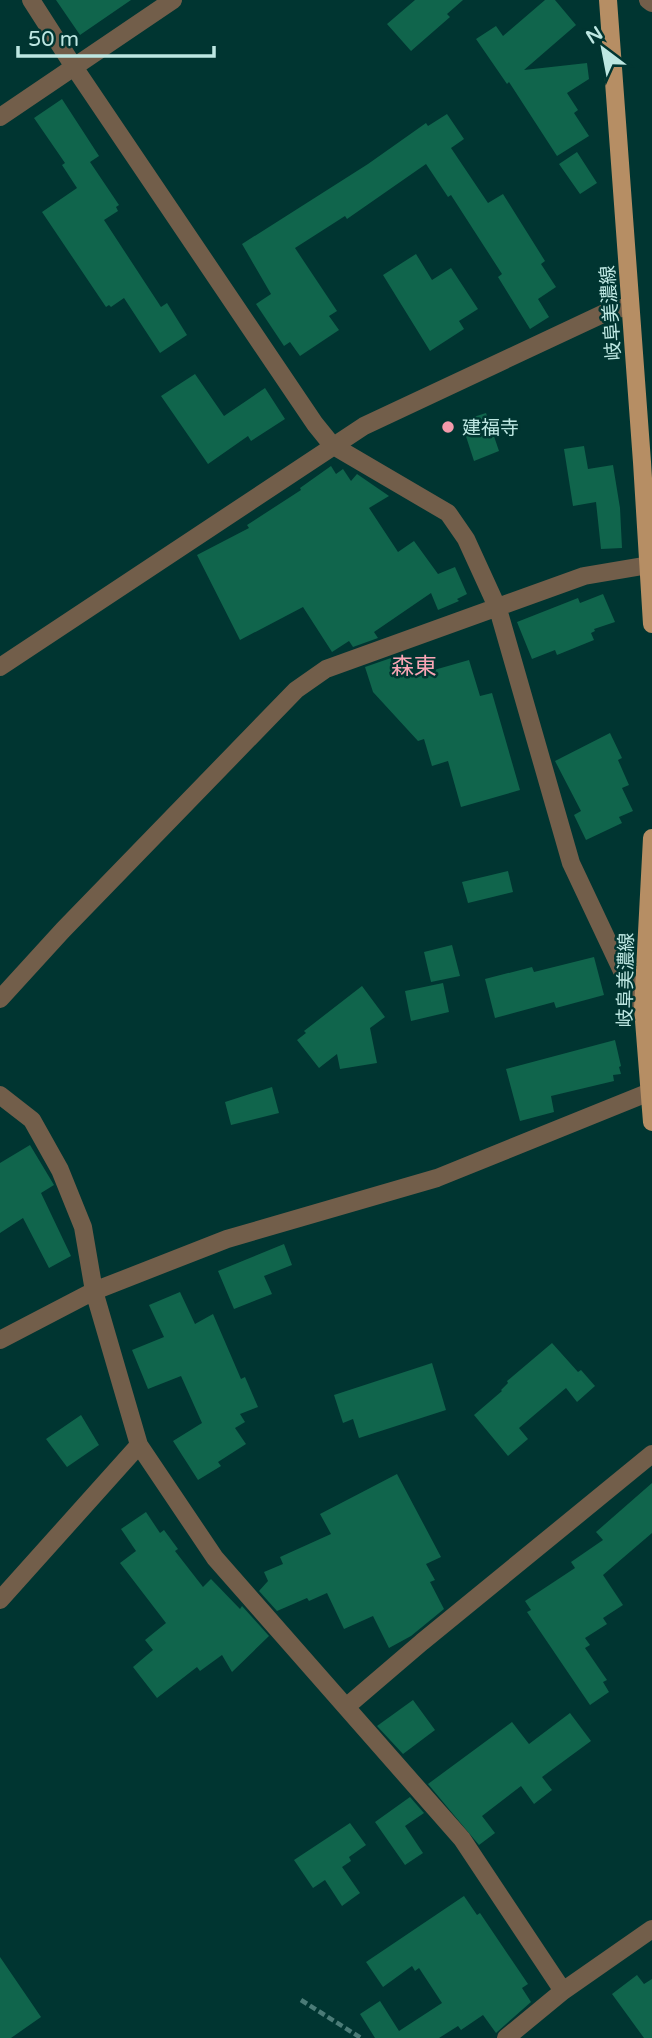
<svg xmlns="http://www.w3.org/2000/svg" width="652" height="2038" viewBox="0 0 652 2038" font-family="'Varela Round','Noto Sans JP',sans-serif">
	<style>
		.building { fill: #10654c }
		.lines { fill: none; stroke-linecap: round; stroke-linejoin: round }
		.path { stroke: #4b7b77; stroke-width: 4.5; stroke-dasharray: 7 3.5; stroke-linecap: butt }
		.minor { stroke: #725e4a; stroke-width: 18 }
		.primary { stroke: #b68e64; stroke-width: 18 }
		.poi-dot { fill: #f39aab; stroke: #003531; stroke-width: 2.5 }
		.labels { text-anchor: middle; stroke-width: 5; stroke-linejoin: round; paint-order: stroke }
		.street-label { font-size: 19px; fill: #bde7e2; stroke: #003531 }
		.poi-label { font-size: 19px; fill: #bde7e2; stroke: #003531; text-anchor: start }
		.quarter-label { font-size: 23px; fill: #f8a5b5; stroke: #003531 }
	</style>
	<rect width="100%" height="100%" fill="#003531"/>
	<path class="building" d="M56,0H131L80,35Z
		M415,0H463L447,14L450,17L411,51L387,24Z
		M545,0H555L576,25L524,70L587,63L589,79L567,93L578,110L574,113L589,136L557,156L509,82L507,84L476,39L496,26L503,36Z
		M62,99L99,156L90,162L119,205L116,207L118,211L104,220L161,307L167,303L187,335L160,353L124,298L111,307L109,305L106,307L42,212L77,188L62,165L65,163L34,118Z
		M447,114L464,139L451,148L488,203L503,194L545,261L541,264L556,287L538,299L549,317L530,329L498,277L502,274L451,195L448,197L426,164L347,219L345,216L295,248L337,311L329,316L339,330L300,356L290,342L284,346L256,304L271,294L242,244L368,164L426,123L428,126Z
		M577,152L597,183L580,194L559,164Z
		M416,254L432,280L451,268L478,309L459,321L464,329L430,351L383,275Z
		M195,374L224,416L265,388L285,419L251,441L248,436L208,464L161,396Z
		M486,413L499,451L474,461L461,421Z
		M584,446L588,469L613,465L620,508L622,548L601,549L596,502L573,506L564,449Z
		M331,466L336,474L343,469L351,481L357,474L389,496L369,508L398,552L414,541L438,574L455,567L467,594L457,599L459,601L438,610L431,593L374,632L378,638L353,647L349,641L332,652L303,607L240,640L197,555L249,528L247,525L301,490L300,488Z
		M603,594L615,622L594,629L595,631L591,633L594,640L557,655L555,650L532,659L517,622L578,598L580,603Z
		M391,658L397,666L409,662L413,676L469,660L480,696L492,693L520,790L461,807L448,761L432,766L424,739L418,741L373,692L365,667Z
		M610,733L622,758L618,760L629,785L622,788L633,811L619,817L622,823L586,840L574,815L581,811L555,761Z
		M508,871L513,892L468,903L462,882Z
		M452,945L460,976L431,982L424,952Z
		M594,957L604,995L556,1008L554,1002L495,1018L485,979L532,967L534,972Z
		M443,983L449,1012L411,1021L405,991Z
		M362,986L385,1017L370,1028L377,1063L340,1069L337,1054L319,1068L297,1040L306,1033L304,1031Z
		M615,1040L621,1066L619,1067L621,1074L613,1075L614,1081L551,1096L554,1112L520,1121L506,1069Z
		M272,1087L279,1113L231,1125L225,1102Z
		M30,1145L54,1185L41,1193L71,1256L49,1268L23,1218L0,1233V1163Z
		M284,1244L292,1265L264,1276L272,1294L234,1309L218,1271Z
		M180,1292L195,1324L213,1314L241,1379L245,1377L258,1407L240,1414L245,1422L235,1428L246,1444L218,1462L221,1466L198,1480L173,1441L202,1423L181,1376L148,1389L132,1350L164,1337L149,1305Z
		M552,1343L578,1372L581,1370L595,1386L577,1402L566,1388L519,1428L528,1439L508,1456L474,1415L502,1391L501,1390L508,1383L507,1381Z
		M432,1363L446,1410L359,1438L353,1419L343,1423L334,1395Z
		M81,1415L99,1445L67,1467L46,1439Z
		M397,1474L441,1557L426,1564L435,1580L430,1582L444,1609L411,1636L389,1648L373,1616L344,1629L327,1593L309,1601L307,1598L277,1611L259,1591L268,1581L264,1572L283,1564L280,1557L331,1534L320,1514Z
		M652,1483V1533L603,1575L623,1605L603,1618L607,1624L585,1638L590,1645L585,1648L607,1680L603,1682L609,1692L590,1705L527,1612L531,1610L525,1601L575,1568L571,1562L603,1540L596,1532Z
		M146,1512L160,1533L164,1530L178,1549L175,1551L203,1587L211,1579L240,1609L242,1606L269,1636L232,1672L222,1655L200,1671L197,1667L157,1698L133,1667L153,1650L145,1640L166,1623L120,1563L136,1551L121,1529Z
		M413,1700L435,1730L403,1754L377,1726Z
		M570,1713L591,1741L542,1777L552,1790L534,1804L521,1786L482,1816L495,1833L479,1845L428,1784L512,1722L529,1744Z
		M410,1797L424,1813L405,1826L423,1853L405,1865L375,1822Z
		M350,1823L366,1845L349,1857L351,1861L342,1867L360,1893L342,1906L325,1880L313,1888L294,1860Z
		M464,1896L477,1915L480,1913L528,1984L522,1988L531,2002L496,2033L483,2015L461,2030L458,2026L439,2038H375L360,2014L380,2001L399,2031L442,2003L419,1968L415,1971L412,1966L383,1987L366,1962Z
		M0,1957L41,2017L11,2038H0Z
		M637,1975L644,1984L652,1979V2038H644L612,1994Z"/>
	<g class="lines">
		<path class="path" d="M301,2000L361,2038"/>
		<path class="minor" d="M31,0L74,67L315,424L332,445L448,513L466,539L498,609L571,863L621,969L643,1008
			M648,0L652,3
			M0,117L173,0
			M0,667L364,426L609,311L630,306
			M0,999L63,930L296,690L326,669L584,576L649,565
			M0,1095L32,1120L60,1170L83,1227L94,1291L139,1445L215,1558L462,1839L563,1991
			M0,1340L94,1291L227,1239L437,1178L652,1091
			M0,1600L139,1445
			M346,1707L422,1642L652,1454
			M506,2038L563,1991L652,1929"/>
		<path class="primary" d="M608,0L642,462L652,624
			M652,838L643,1008L652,1122"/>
	</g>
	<circle class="poi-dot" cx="448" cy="427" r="7"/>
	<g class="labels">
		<g class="street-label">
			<text transform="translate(610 313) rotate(-94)" y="7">岐阜美濃線</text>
			<text transform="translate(625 980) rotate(-89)" y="7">岐阜美濃線</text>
		</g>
		<g class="poi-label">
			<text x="462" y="434">建福寺</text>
		</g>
		<g class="quarter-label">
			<text x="414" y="674">森東</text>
		</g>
	</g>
	<g transform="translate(603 49) rotate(328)" stroke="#003531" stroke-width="5" paint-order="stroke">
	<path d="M0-5L12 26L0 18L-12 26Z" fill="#bde7e2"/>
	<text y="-10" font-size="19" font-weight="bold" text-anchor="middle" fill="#bde7e2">N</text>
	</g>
	<path d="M18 46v10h196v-10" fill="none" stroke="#bde7e2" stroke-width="3.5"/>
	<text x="28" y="46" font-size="21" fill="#bde7e2" stroke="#003531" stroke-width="5" paint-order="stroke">50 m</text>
</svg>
